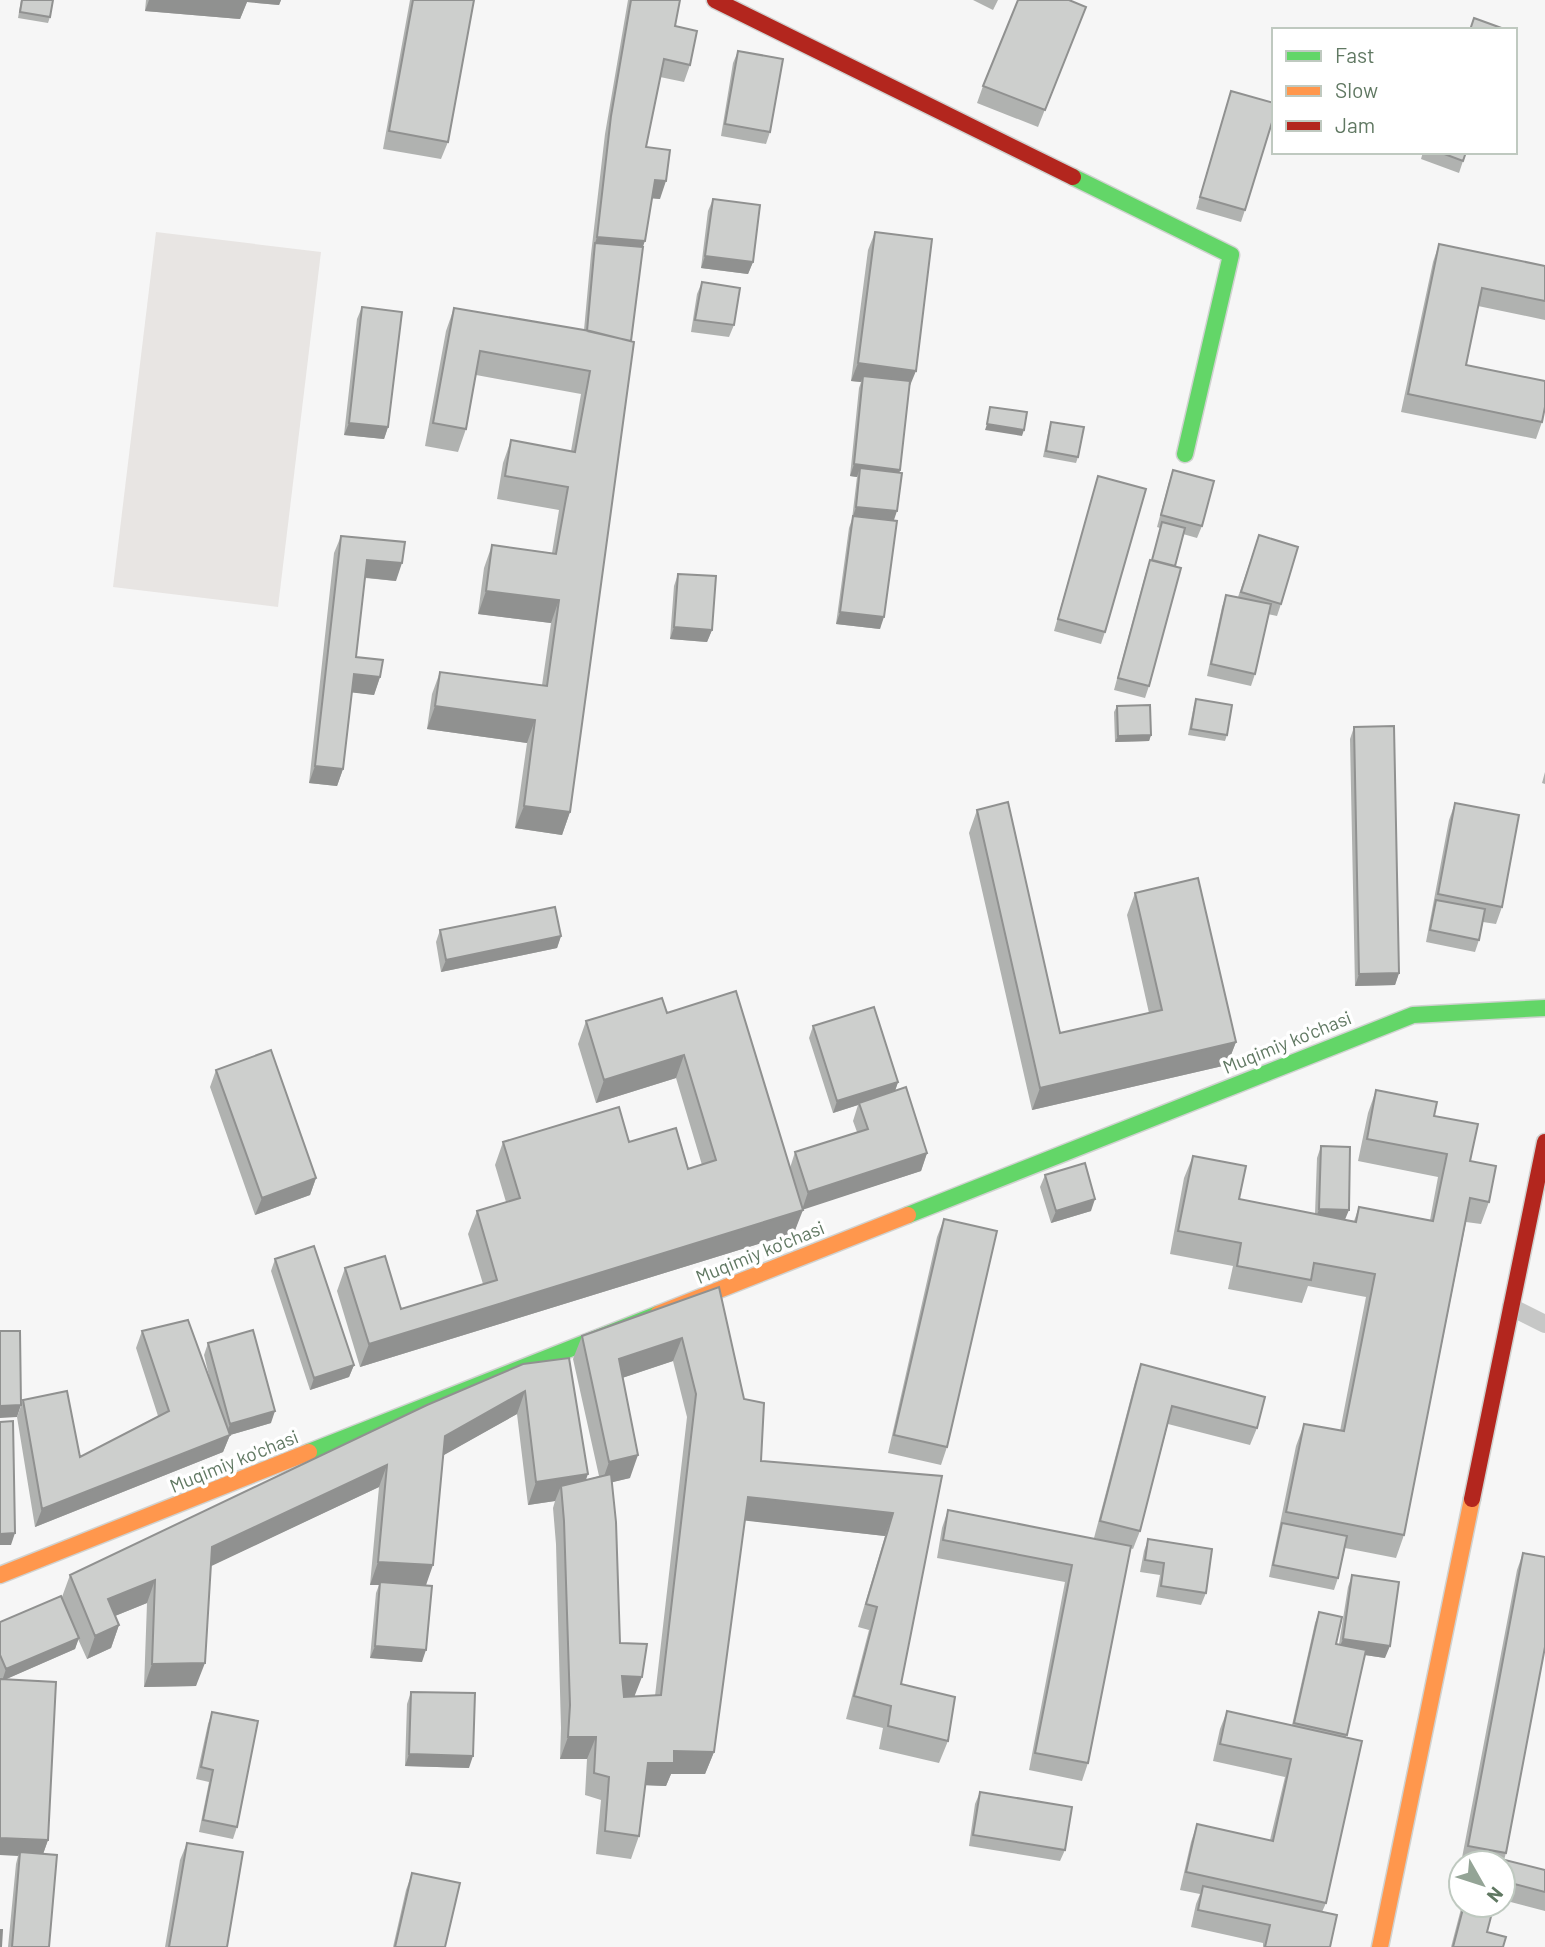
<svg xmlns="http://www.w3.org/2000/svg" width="1545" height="1947" viewBox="0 0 1545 1947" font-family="Barlow,sans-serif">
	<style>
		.green { fill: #e8e5e3 }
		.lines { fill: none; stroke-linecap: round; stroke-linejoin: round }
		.fast-casing { stroke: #d0d2d0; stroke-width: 19 }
		.slow-casing { stroke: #d0d2d0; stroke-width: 19 }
		.jam-casing { stroke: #d0d2d0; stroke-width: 19 }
		.lane { stroke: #c6c7c6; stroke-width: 18 }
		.fast { stroke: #63d668; stroke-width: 16 }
		.slow { stroke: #ff974d; stroke-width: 16 }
		.jam { stroke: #b3261e; stroke-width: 16 }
		.wall { fill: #b0b2b0; fill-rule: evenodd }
		.shaded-wall { fill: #909190 }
		.building { fill: #cdcfcd; stroke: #909190; stroke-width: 2 }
		.labels { text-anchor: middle; stroke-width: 7; stroke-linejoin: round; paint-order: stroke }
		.street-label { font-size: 19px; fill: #607862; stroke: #fff }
	</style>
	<rect width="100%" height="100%" fill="#f6f6f6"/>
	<path class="green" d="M156,232L321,252L278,607L113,587Z"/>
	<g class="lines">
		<g class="fast-casing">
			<path id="fast" d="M1073,177L1231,255L1185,454
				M908,1215L1413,1015L1545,1008
				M309,1452L658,1314"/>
		</g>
		<g class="slow-casing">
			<path id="slow" d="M658,1314L908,1215
				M0,1575L309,1452
				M1380,1947L1472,1499"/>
		</g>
		<g class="jam-casing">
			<path id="jam" d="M715,0L1073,177
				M1472,1499L1545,1142"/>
		</g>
		<path class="lane" d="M1511,1307L1545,1324"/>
		<use href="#fast" class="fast"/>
		<use href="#slow" class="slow"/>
		<use href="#jam" class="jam"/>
	</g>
	<path class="wall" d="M21,0H53L50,17L48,23L18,18Z
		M146,0H281L279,5L247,2L240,19L145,11Z
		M410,0H474L448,142L441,159L383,149Z
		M628,0H680L675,26L690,65L684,82L660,77L646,147L660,199L652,198L643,247L570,812L562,835L515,828L527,743L427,729L432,694L440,672L542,685L551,623L478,614L484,568L492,545L552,553L559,510L497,499L503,463L511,440L571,451L581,394L476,375L466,429L458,452L425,446L446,331L454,308L584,330L591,254L605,134Z
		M973,0H998L993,10Z
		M1079,24L1038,127L977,103L983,86Z
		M738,51L770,132L766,144L721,136L733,63Z
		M1231,91L1245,210L1241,222L1196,209Z
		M1423,152H1466L1459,173L1421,159Z
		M713,199L753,262L748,274L701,268L708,211Z
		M875,232L909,388L900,470L880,629L836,624L849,528L852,519L857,477L850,476L859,388L861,382L851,381L868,250Z
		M1439,244L1545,266V320L1478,306L1466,365L1542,422L1536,439L1401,412L1433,262Z
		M702,282L734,325L729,337L691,332L697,294Z
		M362,307L388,427L384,439L344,435L357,319Z
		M1051,422L1078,457L1076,463L1043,457L1049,428Z
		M1173,470L1202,526L1197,538L1183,534L1175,566L1149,686L1145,698L1114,690L1146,572L1150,560H1152L1160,528L1157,527L1169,482Z
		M1098,476L1105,632L1101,644L1054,631Z
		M1259,535L1281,604L1277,616L1268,614L1255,674L1251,686L1207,676L1222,607L1226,595L1238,597Z
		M341,536L396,581L365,578L356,657L380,677L374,695L352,692L343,769L337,786L309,783L334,553Z
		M678,574L712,630L707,642L670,639L674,586Z
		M1196,699L1227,735L1225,741L1188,735L1194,705Z
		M1117,706L1151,735L1149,741L1115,742L1114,712Z
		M1354,727L1399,973L1395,985L1355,986L1350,739Z
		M1545,772V784L1542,783Z
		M1455,803L1502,907L1496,924L1483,922L1479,940L1475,952L1426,942L1449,820Z
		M977,810L1060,1033L1149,1013L1127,915L1135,893L1236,1042L1227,1065L1032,1110L969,833Z
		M440,930L561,936L557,948L441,972L436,942Z
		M667,1013L790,1168L795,1152L857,1132L853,1121L858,1105L833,1113L809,1038L813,1026L898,1082L895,1091L927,1153L921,1171L802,1209L794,1233L360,1367L337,1291L345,1268L401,1309L483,1284L468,1234L477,1211L506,1202L495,1165L503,1142H629L688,1169L702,1165L676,1078L596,1103L578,1044L586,1021Z
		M216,1070L316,1178L310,1195L255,1215L210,1087Z
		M1376,1090L1434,1116L1470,1161L1489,1202L1481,1224L1466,1222L1404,1535L1396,1558L1345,1548L1338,1578L1334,1590L1269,1577L1296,1446L1304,1424L1340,1431L1366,1297L1308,1286L1302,1303L1228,1289L1233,1266L1170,1254L1184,1178L1193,1156L1239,1199L1315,1214L1317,1158L1321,1146L1345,1220L1354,1221L1359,1207L1430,1220L1438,1177L1358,1161L1368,1113Z
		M1045,1175L1091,1211L1051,1223L1040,1187Z
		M944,1219L947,1447L941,1465L888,1453L937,1237Z
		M275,1259L354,1365L349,1377L310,1390L271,1271Z
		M719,1287L744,1399L761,1461L942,1476L901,1684L948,1741L939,1763L879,1749L883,1728L846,1719L869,1630L858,1627L885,1536L745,1520L714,1752L705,1774H671L666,1786L645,1785L639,1836L631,1859L596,1854L601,1800L585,1795L587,1759H560L561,1728L556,1544L553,1508L555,1501L528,1505L517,1414L443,1455L426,1585L422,1662L370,1658L376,1593L379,1585H370L379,1487L210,1566L196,1686L144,1687L147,1603L115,1616L119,1625L111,1648L87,1659L78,1639L75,1649L6,1679L48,1840L43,1854L49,1947H8L16,1864L18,1856L0,1677V1622L62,1597L70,1575L523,1364L586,1480L599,1476L573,1359L582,1336ZM673,1361L687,1417L655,1696H635L620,1643L612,1482L630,1478L622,1378Z
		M142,1331L212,1388L204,1355L208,1343L271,1423L230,1435L223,1452L35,1527L17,1417L23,1400L80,1457L158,1416L136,1348Z
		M1141,1364L1257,1428L1250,1445L1168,1424L1140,1531L1133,1549L1130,1548L1088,1763L1082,1781L1029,1770L1065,1582L937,1558L942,1528L948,1510L1101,1540L1094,1538L1135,1382Z
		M1148,1539L1206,1593L1201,1605L1156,1597L1160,1575L1140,1572L1144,1551Z
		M1523,1553L1506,1853L1504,1860L1545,1870V1911L1503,1900V1863H1461L1517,1570Z
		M1352,1575L1385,1658L1365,1655L1346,1737L1326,1903L1322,1912L1330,1947H1263V1943L1191,1927L1196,1904L1200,1894L1180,1890L1191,1842L1197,1824L1270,1840L1285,1777L1213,1761L1220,1729L1227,1711L1292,1725L1315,1623L1319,1612L1336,1644H1339L1348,1587Z
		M411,1692L469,1768L405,1766L407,1704Z
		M212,1712L237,1827L233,1839L199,1832L209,1782L196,1779L208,1724Z
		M980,1792L1065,1850L1060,1861L969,1846L975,1804Z
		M187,1843L227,1947H165L180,1860Z
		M412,1873L445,1947H393L406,1890Z
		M1462,1905H1494L1487,1932L1503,1947H1451Z"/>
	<path class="shaded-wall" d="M149,0H281L279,5L247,2L240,19L145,11Z
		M655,180L666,181L660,199L648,198Z
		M597,237L645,241L638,259L595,243Z
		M705,256L753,262L748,274L701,268Z
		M858,363L916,371L909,388L863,376L861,382L851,381Z
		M349,423L388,427L384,439L344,435Z
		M987,424L1024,430L1022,436L985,430Z
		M854,464L900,470L896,482L860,468L857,477L850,476Z
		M856,507L897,511L893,523L853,516L852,519Z
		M367,560L402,563L396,581L360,577Z
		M486,591L559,600L551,623L478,614Z
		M840,612L884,617L880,629L836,624Z
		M674,627L712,630L707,642L670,639Z
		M354,674L380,677L374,695L348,692Z
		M435,706L535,720L527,743L427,729Z
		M1151,735L1149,741L1115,742L1118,736Z
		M315,766L343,769L337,786L309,783Z
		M524,806L570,812L562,835L515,828Z
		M561,936L557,948L441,972L446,960Z
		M1399,973L1395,985L1355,986L1359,974Z
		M1236,1042L1227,1065L1032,1110L1040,1088Z
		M684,1055L676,1078L596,1103L604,1080Z
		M898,1082L894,1094L859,1103L858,1105L833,1113L837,1101Z
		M927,1153L921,1171L802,1210L808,1192Z
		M316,1178L310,1195L255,1215L262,1198Z
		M1095,1199L1091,1211L1051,1223L1056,1211Z
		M1319,1209L1349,1210L1344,1222L1315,1221Z
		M803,1210L794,1233L360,1367L369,1344Z
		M682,1338L673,1361L610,1382L619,1359Z
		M354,1365L349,1377L310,1390L314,1378Z
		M525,1391L517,1414L437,1459L445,1436Z
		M21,1405L17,1417L0,1418V1406Z
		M275,1411L271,1423L230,1435L223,1452L35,1527L42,1509L226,1436L230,1424Z
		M638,1455L630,1478L601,1485L609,1462Z
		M387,1465L379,1487L203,1570L212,1547Z
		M588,1474L580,1497L561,1486L555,1501L528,1505L536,1482Z
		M748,1497L893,1513L885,1536L740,1520Z
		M15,1533L11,1545H0V1534Z
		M378,1562L433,1565L425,1588L380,1582L379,1585H370Z
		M155,1580L147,1603L100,1622L108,1599Z
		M119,1625L111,1648L87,1659L95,1636Z
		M79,1638L75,1649L2,1681L6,1669Z
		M1343,1639L1390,1646L1385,1658L1338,1651Z
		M375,1646L426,1650L422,1662L370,1658Z
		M205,1663L196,1686L144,1687L152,1664Z
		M622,1676L642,1677L633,1700L614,1699Z
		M568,1737H596L587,1759H560Z
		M674,1751L714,1752L705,1774H671L666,1786L640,1785L648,1763Z
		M409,1754L473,1756L469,1768L405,1766Z
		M0,1838L48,1840L42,1857L20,1852L18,1856L0,1855Z"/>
	<path class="building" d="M22,0H53L50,17L20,12Z
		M413,0H474L448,142L389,131Z
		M631,0H680L675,26L697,31L690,65L664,59L646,147L670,150L666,181L655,180L645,241L597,237L611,116Z
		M1018,0H1069L1086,7L1045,110L983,86Z
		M1474,18L1507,30H1470Z
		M738,51L783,59L770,132L725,124Z
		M1231,91L1274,103V116L1245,210L1200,197Z
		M1439,152H1466L1463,161Z
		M713,199L760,205L753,262L705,256Z
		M875,232L932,239L916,371L858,363Z
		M595,243L643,247L631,341L587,331Z
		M1439,244L1545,266V301L1482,288L1466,365L1545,381V407L1542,422L1408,394Z
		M702,282L740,288L734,325L695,320Z
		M362,307L402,312L388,427L349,423Z
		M454,308L590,331L634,342L570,812L524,806L535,720L435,706L440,672L547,686L559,600L486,591L492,545L556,554L568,487L505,476L511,440L575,452L590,371L480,351L466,429L433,423Z
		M863,376L910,381L900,470L854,464Z
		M990,407L1027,412L1024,430L987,424Z
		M1051,422L1084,427L1078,457L1046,451Z
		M860,468L902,473L897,511L856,507Z
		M1173,470L1214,481L1202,526L1161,515Z
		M1098,476L1146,489L1105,632L1058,619Z
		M853,516L897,521L884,617L840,612Z
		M1162,522L1185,528L1175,566L1152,560Z
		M1259,535L1298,547L1281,604L1241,592Z
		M341,536L405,542L402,563L367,560L356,657L383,660L380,677L354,674L343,769L315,766Z
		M1150,560L1181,568L1149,686L1118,678Z
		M678,574L716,576L712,630L674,627Z
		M1226,595L1271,604L1255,674L1211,664Z
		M1196,699L1232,705L1227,735L1191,729Z
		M1150,705L1151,735L1118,736L1117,706Z
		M1394,726L1399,973L1359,974L1354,727Z
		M1008,802L1060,1033L1162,1010L1135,893L1198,878L1236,1042L1040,1088L977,810Z
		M1455,803L1519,815L1502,907L1438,894Z
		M1436,900L1485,909L1479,940L1430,930Z
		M555,907L561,936L446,960L440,930Z
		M736,991L803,1210L369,1344L345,1268L385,1256L401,1309L497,1280L477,1211L520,1198L503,1142L619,1107L629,1142L676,1128L688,1169L716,1160L684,1055L604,1080L586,1021L662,998L667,1013Z
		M874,1007L898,1082L837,1101L813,1026Z
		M271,1050L316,1178L262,1198L216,1070Z
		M906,1087L927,1153L808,1192L795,1152L868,1129L859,1103Z
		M1376,1090L1437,1102L1434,1116L1478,1124L1470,1161L1496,1166L1489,1202L1470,1198L1404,1535L1286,1512L1304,1424L1344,1431L1375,1274L1314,1263L1311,1280L1237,1266L1241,1243L1178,1231L1193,1156L1246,1166L1239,1199L1356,1222L1359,1207L1433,1221L1447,1154L1367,1139Z
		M1321,1146L1350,1147L1349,1210L1319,1209Z
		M1085,1163L1095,1199L1056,1211L1045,1175Z
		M944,1219L997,1231L947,1447L894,1435Z
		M314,1246L354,1365L314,1378L275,1259Z
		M719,1287L744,1399L764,1403L761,1461L942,1476L901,1684L955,1697L948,1741L888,1726L891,1706L854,1696L877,1607L866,1604L893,1513L748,1497L714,1752L674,1751V1763H648L639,1836L605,1831L609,1777L594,1773L596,1737H568L570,1705L564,1521L561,1486L611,1474L616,1522L620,1643L647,1644L642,1677L622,1676L624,1697L661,1695L696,1394L682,1338L619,1359L638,1455L609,1462L582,1336Z
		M188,1320L230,1435L42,1509L23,1400L67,1391L80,1457L169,1411L142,1331Z
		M253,1330L275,1411L230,1424L208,1343Z
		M0,1331H20L21,1405L0,1406Z
		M569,1358L588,1474L536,1482L525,1391L445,1436L433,1565L378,1562L387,1465L212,1547L205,1663L152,1664L155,1580L108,1599L119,1625L95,1636L70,1575L427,1405L523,1364Z
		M1141,1364L1265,1397L1257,1428L1172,1406L1140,1531L1100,1521Z
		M13,1421L15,1533L0,1534V1422Z
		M948,1510L1131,1546L1088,1763L1035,1753L1072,1565L943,1540Z
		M1282,1523L1347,1536L1338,1578L1273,1565Z
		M1148,1539L1212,1549L1206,1593L1161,1586L1164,1563L1145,1560Z
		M1523,1553L1545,1557V1647L1506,1853L1468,1846Z
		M1352,1575L1399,1582L1390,1646L1343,1639Z
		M380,1582L432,1586L426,1650L375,1646Z
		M61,1596L79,1638L6,1669L0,1655V1622Z
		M1319,1612L1342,1617L1336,1644L1366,1650L1347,1735L1294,1723Z
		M0,1679L56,1682L48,1840L0,1838Z
		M411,1692L475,1693L473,1756L409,1754Z
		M1227,1711L1362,1741L1326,1903L1186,1872L1197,1824L1273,1841L1291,1759L1220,1744Z
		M212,1712L258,1721L237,1827L203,1820L213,1770L201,1767Z
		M980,1792L1072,1807L1065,1850L973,1835Z
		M187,1843L243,1852L227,1947H169Z
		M20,1852L57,1855L49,1947H12Z
		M1477,1853L1545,1870V1892L1503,1881V1863H1475Z
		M412,1873L460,1883L445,1947H395Z
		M1203,1886L1337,1915L1330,1947H1265L1270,1925L1198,1910Z
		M1464,1905H1494L1487,1932L1506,1937L1503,1947H1453Z
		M0,1930H2L1,1947H0Z"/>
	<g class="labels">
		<g class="street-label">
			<text transform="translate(1287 1042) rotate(-22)" y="7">Muqimiy ko'chasi</text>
			<text transform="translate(760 1252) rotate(-22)" y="7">Muqimiy ko'chasi</text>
			<text transform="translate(234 1461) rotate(-22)" y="7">Muqimiy ko'chasi</text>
		</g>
	</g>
	<rect x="1272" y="28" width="245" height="126" fill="#ffffff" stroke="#bfc9c0" stroke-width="2"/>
	<rect x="1286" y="51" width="35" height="10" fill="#63d668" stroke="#bfc9c0" stroke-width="2"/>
	<text x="1335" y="63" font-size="21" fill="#607862">Fast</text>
	<rect x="1286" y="86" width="35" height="10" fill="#ff974d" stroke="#bfc9c0" stroke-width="2"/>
	<text x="1335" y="98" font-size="21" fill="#607862">Slow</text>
	<rect x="1286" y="121" width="35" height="10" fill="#b3261e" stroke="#bfc9c0" stroke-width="2"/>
	<text x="1335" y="133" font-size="21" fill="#607862">Jam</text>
	<g transform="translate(1482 1884) rotate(129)"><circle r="33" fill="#ffffff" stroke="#bfc9c0" stroke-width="2"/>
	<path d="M0-5L12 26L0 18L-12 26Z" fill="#94a496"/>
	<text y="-10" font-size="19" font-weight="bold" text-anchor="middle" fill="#607862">N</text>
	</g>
</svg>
